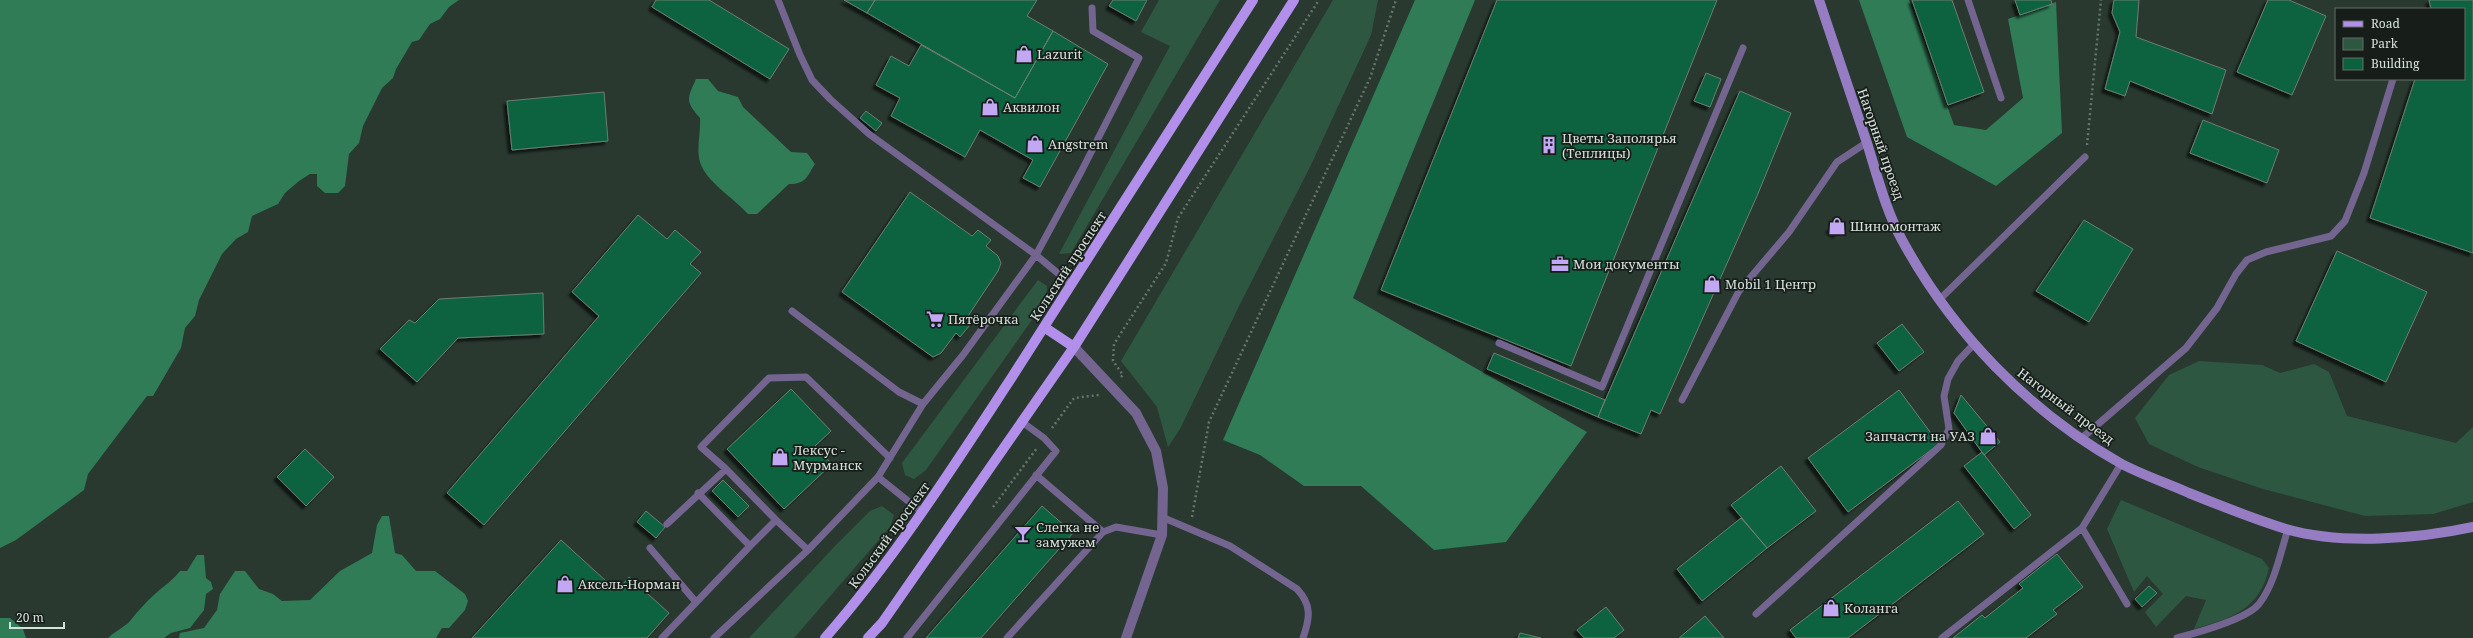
<svg xmlns="http://www.w3.org/2000/svg" width="2473" height="638" viewBox="0 0 2473 638" font-family="'Noto Serif',serif">
	<style>
		.green { fill: #2e5742 }
		.forest { fill: #2f7c57 }
		.building { fill: #0c623f; stroke: #6c7e73; filter: url(#shadow) }
		.lines { fill: none; stroke-linecap: round; stroke-linejoin: round }
		.path { stroke: #66746c; stroke-width: 2.5; stroke-dasharray: 2 3; stroke-linecap: butt }
		.lane { stroke: #736490; stroke-width: 7 }
		.street { stroke: #736490; stroke-width: 10 }
		.secondary { stroke: #967dc3; stroke-width: 10 }
		.primary { stroke: #b18fea; stroke-width: 10 }
		.labels { text-anchor: middle; stroke-width: 3.5; stroke-linejoin: round; paint-order: stroke }
		.poi-label { font-size: 13px; fill: #d7e1db; stroke: #171e1a; text-anchor: start }
		.street-label { font-size: 13px; fill: #d7e1db; stroke: #171e1a }
	</style>
	<defs>
		<filter id="shadow"><feDropShadow dx="-3.5" dy="3.5" stdDeviation="1" flood-color="#0009"/></filter>
	</defs>
	<rect width="100%" height="100%" fill="#293930"/>
	<path class="green" d="M1159,0H1220L1071,253L1059,254L1170,46L1141,32Z
		M1333,0H1378L1371,35L1310,167L1239,306L1180,429L1168,447L1157,407L1121,361Z
		M1038,280L1047,286L1046,300L926,470L914,479L905,475L902,463Z
		M2199,361L2262,365L2280,373L2314,364L2329,372L2347,416L2456,443L2473,427V502L2433,514L2365,516L2263,489L2198,467L2149,444L2135,418L2169,375Z
		M2121,500L2262,559L2269,568C2260,610 2231,618 2194,629L2206,600L2186,596L2156,627L2145,612L2163,594L2147,576L2134,592L2107,529Z
		M882,506L894,515L890,527L794,638H749L835,546L870,511Z"/>
	<path class="forest" d="M0,0H459L449,7L440,19L430,24L419,40L412,42L396,69L393,78L382,88L363,126L359,143L349,154L345,186L338,193H325L317,186V174H310L299,181L285,193L278,204L252,216L248,232L236,239L222,254L199,300L195,316L185,328L181,348L153,396H147L88,474L84,490L16,540L0,548Z
		M1415,0H1475L1353,298L1587,432L1506,542L1434,550L1361,486H1304L1260,455L1223,440Z
		M1859,0H1909L1954,125L1986,130L2023,98L2008,19L2056,2L2062,133L1996,186L1907,137Z
		M696,79H708L718,91L738,97L743,107L791,152L807,153L815,164C807,176 807,184 789,184L757,214H748C735,199 705,181 700,162C696,149 701,132 700,118C685,101 687,99 696,79Z
		M382,516H389L395,553L402,555L416,571H435L465,594L468,601L465,610L449,628H442L436,638H179L180,633L204,628L217,610L220,594L235,571H245L259,589L273,594L282,601L310,600L340,571L372,553L377,525Z
		M197,555H204L206,578L211,582L213,589L206,594L204,610L190,628L171,633L164,638H108C113,633 127,625 130,621C137,612 146,602 155,594C164,586 173,580 180,571H187Z
		M0,618H10L23,629L26,638H0Z"/>
	<path class="building" d="M656,0H709L789,49L770,79L652,7Z
		M844,0H875L867,13Z
		M875,0H1037L1027,16L1053,31L1015,98L867,13Z
		M1113,0H1147L1136,21L1109,6Z
		M1497,0H1717L1571,366L1381,290Z
		M1912,0H1952L1984,92L1948,105Z
		M2015,0H2051L2052,4L2020,15Z
		M2114,0H2139L2136,37L2226,70L2212,114L2130,81L2125,96L2105,89L2120,32L2112,13Z
		M2268,0H2289L2326,16L2292,95L2237,72Z
		M2429,0H2473V253L2370,218L2415,79H2464V9H2431Z
		M1053,31L1108,64L1040,187L1023,178L1033,160L980,130L965,157L891,116L900,98L876,85L891,56L909,66L921,45L1015,98Z
		M1706,73L1721,79L1710,107L1694,101Z
		M1740,91L1791,113L1757,196L1660,414L1651,410L1641,434L1598,417Z
		M604,92L608,141L512,150L507,101Z
		M866,111L882,123L876,131L860,118Z
		M2203,120L2279,150L2267,183L2190,153Z
		M910,192L972,236L978,230L991,240L986,246L998,256L1001,263L998,271L964,322L969,326L960,337L956,333L941,353L933,357L842,292Z
		M638,215L667,239L675,230L701,252L690,264L701,273L484,525L447,493L599,316L572,292Z
		M1839,218L1845,224L1836,235L1829,229Z
		M2084,220L2133,249L2089,322L2036,291Z
		M2337,251L2427,292L2386,382L2296,341Z
		M543,293L544,334L458,338L417,382L380,349L409,320L415,323L439,299Z
		M1902,324L1924,352L1899,371L1877,343Z
		M1494,353L1605,400L1598,417L1487,369Z
		M791,389L831,431L815,446L832,464L784,509L727,449Z
		M1899,390L1939,444L1848,512L1808,458Z
		M1961,395L2000,442L1984,455L1954,413Z
		M305,449L334,477L306,506L277,477Z
		M1982,452L2031,515L2014,529L1964,466Z
		M1781,466L1816,511L1767,548L1731,505Z
		M723,480L749,506L738,517L712,491Z
		M1958,501L1984,534L1848,638H1796L1790,630Z
		M1042,506L1073,533L981,638H926Z
		M646,511L665,527L656,538L637,522Z
		M1741,518L1767,548L1702,601L1677,569Z
		M561,540L617,591L629,577L669,613L647,638H472Z
		M2057,554L2083,587L2053,610L2057,614L2026,638H1953L1982,615L1985,618L2023,588L2019,584Z
		M2149,586L2157,593L2142,607L2135,599Z
		M1606,607L1624,630L1614,638H1584L1577,630Z
		M1705,616L1724,638H1679Z
		M1520,633L1541,638H1518Z"/>
	<g class="lines">
		<path class="path" d="M2087,145L2101,0
			M1121,377L1123,375L1113,361L1114,344L1166,263L1178,218L1319,0
			M1052,428L1074,398L1099,395
			M993,507L1037,448
			M1192,517L1209,422L1370,78L1396,0"/>
		<path class="lane" d="M778,0L800,55L812,80L830,99L869,134L1036,255L963,355L923,404L899,392L792,311
			M1968,0L2001,98
			M1072,285L1036,255L1081,172L1139,58L1093,31L1092,8
			M1939,300L2085,157
			M1499,343L1602,387L1743,48
			M1682,400L1739,291L1789,232L1837,162L1866,143
			M2082,438L2186,348L2217,308L2236,274L2247,260L2266,252L2331,236L2345,221L2364,173L2393,79
			M726,469L776,520
			M1036,475L1103,532L1116,527L1162,535
			M878,477L923,404
			M1164,518L1230,546L1297,589C1312,605 1310,618 1303,638
			M667,524L726,469L701,447L769,378L806,377L890,458
			M2082,528L2127,604
			M750,546L776,520L808,550
			M650,548L695,601
			M1756,614L1941,445L1949,429L1944,396L1948,379L1958,361L1973,345
			M662,638L750,546L698,493
			M714,638L808,550L878,477L923,513
			M907,638L1056,451L1044,438L1022,422
			M1007,638L1103,532
			M1942,638L2082,528L2121,464
			M2177,638C2196,633 2247,619 2259,604C2275,583 2280,554 2288,529"/>
		<path class="street" d="M1074,347L1136,413L1156,451L1163,488L1162,535L1126,638"/>
		<path class="secondary" d="M1819,0C1835,48 1851,95 1867,143C1877,175 1886,211 1902,240C1952,332 2028,411 2120,463C2142,475 2167,483 2189,493C2221,506 2254,519 2286,529C2341,545 2418,539 2473,527"/>
		<path class="primary" d="M1044,327L1074,347
			M825,638C896,557 953,467 1012,377C1093,252 1173,126 1253,0
			M868,638L882,623L1074,347L1294,0"/>
	</g>
	<defs>
		<g id="shop-bare" transform="scale(1.38)"><path d="M-5-2.5h2.3a2.7 3.5 0 0 1 5.4 0H5L5.5 6h-11ZM-1.5-2.5h3a1.5 2.3 0 0 0-3 0Z" fill="#c2a8f2" stroke="#171e1a" stroke-width="2.5" paint-order="stroke"/></g>
		<g id="building-bare" transform="scale(1.38)"><path d="M-4-6H4V6H1V3H-1V6H-4ZM-2.5-4.3h1.7v1.8h-1.7ZM.8-4.3h1.7v1.8H.8ZM-2.5-1h1.7V.8h-1.7ZM.8-1h1.7V.8H.8Z" fill="#c2a8f2" stroke="#171e1a" stroke-width="2.5" paint-order="stroke"/></g>
		<g id="office-bare" transform="scale(1.38)"><path d="M-6-3h4V-5.5h4V-3h4V5H-6ZM-1-4.5V-3h2v-1.5ZM-6 0V1H6V0Z" fill="#c2a8f2" stroke="#171e1a" stroke-width="2.5" paint-order="stroke"/></g>
		<g id="supermarket-bare" transform="scale(1.38)"><path d="M-6-5.5h2.5l.6 2H6L4.5 2H-2.5L-4.4-4H-6ZM-1.5 3.2a1.3 1.3 0 1 0 .1 0ZM3 3.2a1.3 1.3 0 1 0 .1 0Z" fill="#c2a8f2" stroke="#171e1a" stroke-width="2.5" paint-order="stroke"/></g>
		<g id="bar-bare" transform="scale(1.38)"><path d="M-6-5H6L.8 .8V4.5H3.5V6h-7V4.5H-.8V.8Z" fill="#c2a8f2" stroke="#171e1a" stroke-width="2.5" paint-order="stroke"/></g>
	</defs>
	<g fill-rule="evenodd">
		<use href="#shop-bare" x="1024" y="54"/>
		<use href="#shop-bare" x="990" y="107"/>
		<use href="#shop-bare" x="1035" y="144"/>
		<use href="#building-bare" x="1549" y="145"/>
		<use href="#shop-bare" x="1837" y="226"/>
		<use href="#office-bare" x="1560" y="264"/>
		<use href="#shop-bare" x="1712" y="284"/>
		<use href="#supermarket-bare" x="935" y="319"/>
		<use href="#shop-bare" x="1988" y="436"/>
		<use href="#shop-bare" x="780" y="457"/>
		<use href="#bar-bare" x="1023" y="534"/>
		<use href="#shop-bare" x="565" y="584"/>
		<use href="#shop-bare" x="1831" y="608"/>
	</g>
	<g class="labels">
		<g class="poi-label">
			<text x="1037" y="59">Lazurit</text>
			<text x="1003" y="112">Аквилон</text>
			<text x="1562" y="143">Цветы Заполярья<tspan x="1562" dy="15">(Теплицы)</tspan></text>
			<text x="1048" y="149">Angstrem</text>
			<text x="1850" y="231">Шиномонтаж</text>
			<text x="1573" y="269">Мои документы</text>
			<text x="1725" y="289">Mobil 1 Центр</text>
			<text x="948" y="324">Пятёрочка</text>
			<text x="1975" y="441" text-anchor="end">Запчасти на УАЗ</text>
			<text x="793" y="455">Лексус -<tspan x="793" dy="15">Мурманск</tspan></text>
			<text x="1036" y="532">Слегка не<tspan x="1036" dy="15">замужем</tspan></text>
			<text x="578" y="589">Аксель-Норман</text>
			<text x="1844" y="613">Коланга</text>
		</g>
		<g class="street-label">
			<text transform="translate(1881 144) rotate(71)" y="5">Нагорный проезд</text>
			<text transform="translate(1068 266) rotate(-57)" y="5">Кольский проспект</text>
			<text transform="translate(2066 406) rotate(37)" y="5">Нагорный проезд</text>
			<text transform="translate(889 535) rotate(-54)" y="5">Кольский проспект</text>
		</g>
	</g>
	<rect x="2335" y="8" width="130" height="72" fill="#171e1a" stroke="#646c67"/>
	<rect x="2343" y="21" width="20" height="6" fill="#b18fea" stroke="#646c67"/>
	<text x="2371" y="28" font-size="12" fill="#d7e1db">Road</text>
	<rect x="2343" y="38" width="20" height="12" fill="#2e5742" stroke="#646c67"/>
	<text x="2371" y="48" font-size="12" fill="#d7e1db">Park</text>
	<rect x="2343" y="58" width="20" height="12" fill="#0c623f" stroke="#646c67"/>
	<text x="2371" y="68" font-size="12" fill="#d7e1db">Building</text>
	<path d="M10 622v6h54v-6" fill="none" stroke="#d7e1db" stroke-width="2"/>
	<text x="16" y="622" font-size="12" fill="#d7e1db" stroke="#171e1a" stroke-width="3" paint-order="stroke">20 m</text>
</svg>
